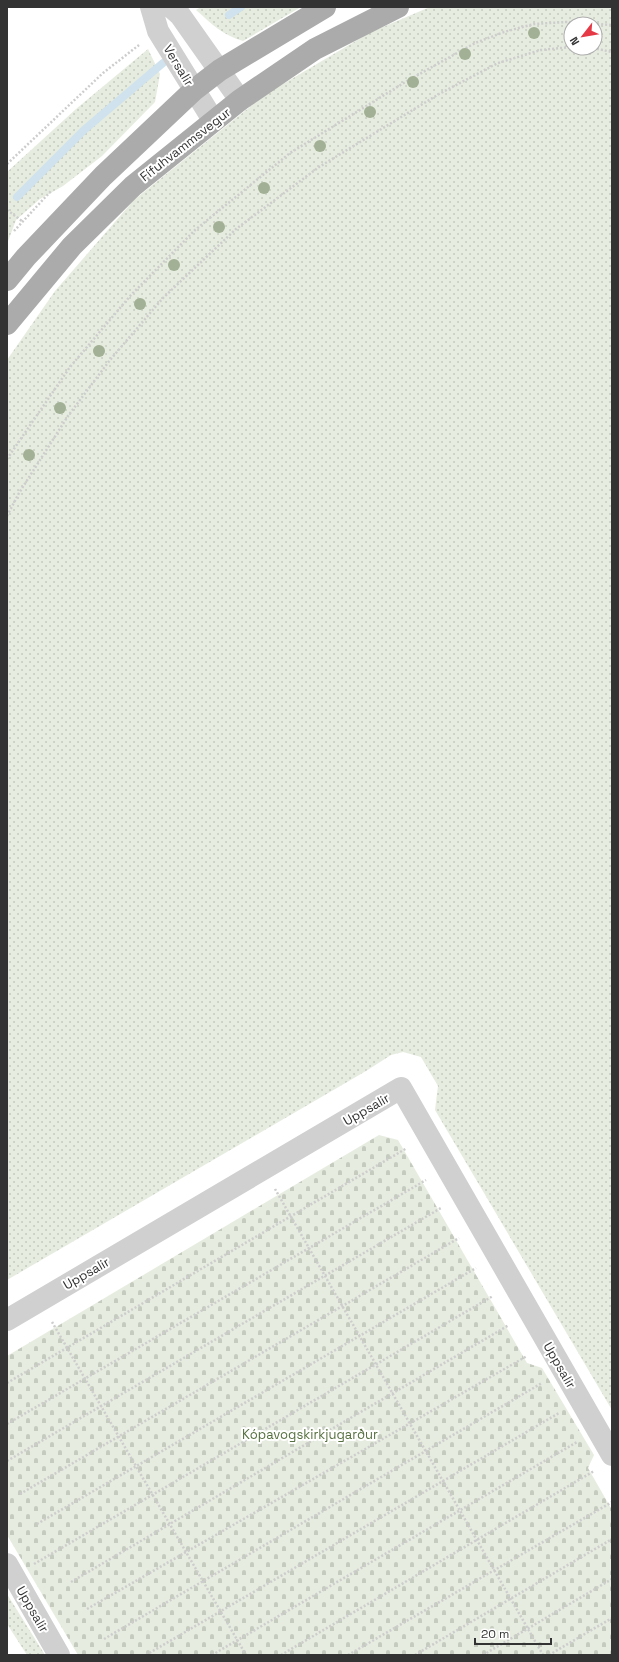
<svg xmlns="http://www.w3.org/2000/svg" width="619" height="1662" viewBox="0 0 619 1662" font-family="'Space Grotesk',sans-serif">
	<style>
		.green { fill: url(#green-dots); fill-rule: evenodd }
		.cemetery { fill: url(#cemetery-stones) }
		.lines { fill: none; stroke-linecap: round; stroke-linejoin: round }
		.stream { stroke: #cfe2ee; stroke-width: 8 }
		.path { stroke: #cdcdcd; stroke-width: 2.5; stroke-dasharray: 2 2; stroke-linecap: butt }
		.minor { stroke: #d0d0d0; stroke-width: 22 }
		.major { stroke: #ababab; stroke-width: 22 }
		.tree { fill: #a2b095 }
		.labels { text-anchor: middle; stroke-width: 4; stroke-linejoin: round; paint-order: stroke }
		.street-label { font-size: 13px; fill: #333; stroke: #fff }
		.park-label { font-size: 13px; fill: #56703f; stroke: #fff }
	</style>
	<defs>
		<pattern id="green-dots" width="8" height="8" patternUnits="userSpaceOnUse"><rect width="8" height="8" fill="#e6ecdf"/><path d="M2 2h.1M6 6h.1" fill="none" stroke="#c6cbc0" stroke-width="1.8" stroke-linecap="round"/></pattern>
		<pattern id="cemetery-stones" width="16" height="16" patternUnits="userSpaceOnUse"><rect width="16" height="16" fill="#e6ecdf"/><path d="M2 7V4a2 2 0 0 1 4 0v3zM10 15v-3a2 2 0 0 1 4 0v3z" fill="#c6cbc0"/></pattern>
	</defs>
	<rect width="100%" height="100%" fill="#fff"/>
	<path class="green" d="M201,7H301L243,41C222,35 212,24 196,10Z
		M430,7H612V1410L435,1110L438,1086L421,1057L403,1052L391,1055L366,1071L7,1280V360L55,291L134,200L266,94L371,32ZM571,24H595V48H571Z
		M148,49L160,74L155,102L102,156L63,186L40,199L16,220L7,244V172L76,109Z
		M7,1594L45,1655H27L7,1624Z"/>
	<path class="cemetery" d="M379,1135L398,1140L527,1363L542,1368L594,1455L588,1468L612,1510V1655H78L7,1535V1356Z"/>
	<g class="lines">
		<path class="stream" d="M229,15L241,7
			M17,197L84,130L163,63"/>
		<path class="path" d="M593,48L612,52
			M7,164L103,73L139,45
			M7,210L22,221
			M14,231L51,191
			M7,459L70,367L131,295L195,230L290,153L407,81L475,43L504,32L534,24L567,22L612,25
			M7,516L19,493L68,416L110,360L163,298L236,229L319,167L439,94L498,63L541,50L571,47
			M275,1189L543,1655
			M52,1322L246,1655
			M7,1383L407,1148
			M7,1424L426,1180
			M7,1461L441,1208
			M20,1494L459,1238
			M37,1524L476,1268
			M34,1564L493,1296
			M71,1582L509,1325
			M87,1609L527,1356
			M104,1639L542,1383
			M146,1655L559,1413
			M212,1655L577,1442
			M281,1655L594,1471
			M348,1655L612,1502
			M415,1655L612,1539
			M483,1655L612,1579
			M549,1655L612,1618"/>
		<path class="minor" d="M151,7L158,31L213,120
			M171,7L180,15L240,100
			M7,1320L401,1088L612,1455
			M7,1564L59,1655"/>
		<path class="major" d="M7,280L26,257L103,176L194,90L220,70L325,7
			M7,324L72,246L133,186L240,100L315,49L398,7"/>
	</g>
	<g class="tree">
		<circle cx="534" cy="33" r="6"/>
		<circle cx="465" cy="54" r="6"/>
		<circle cx="413" cy="82" r="6"/>
		<circle cx="370" cy="112" r="6"/>
		<circle cx="320" cy="146" r="6"/>
		<circle cx="264" cy="188" r="6"/>
		<circle cx="219" cy="227" r="6"/>
		<circle cx="174" cy="265" r="6"/>
		<circle cx="140" cy="304" r="6"/>
		<circle cx="99" cy="351" r="6"/>
		<circle cx="60" cy="408" r="6"/>
		<circle cx="29" cy="455" r="6"/>
	</g>
	<g class="labels">
		<g class="street-label">
			<text transform="translate(179 65) rotate(59)" y="5">Versalir</text>
			<text transform="translate(185 144) rotate(-38)" y="5">Fífuhvammsvegur</text>
			<text transform="translate(366 1109) rotate(-30)" y="5">Uppsalir</text>
			<text transform="translate(86 1273) rotate(-30)" y="5">Uppsalir</text>
			<text transform="translate(560 1365) rotate(60)" y="5">Uppsalir</text>
			<text transform="translate(33 1609) rotate(60)" y="5">Uppsalir</text>
		</g>
		<g class="park-label">
			<text x="310" y="1439">Kópavogskirkjugarður</text>
		</g>
	</g>
	<rect width="619" height="1662" fill="none" stroke="#333333" stroke-width="16"/>
	<g transform="translate(583 36) rotate(239)"><circle r="19" fill="#ffffff" stroke="#adadad"/>
	<path d="M0-3L7 15L0 10L-7 15Z" fill="#e63946"/>
	<text y="-6" font-size="11" font-weight="bold" text-anchor="middle" fill="#333333">N</text>
	</g>
	<path d="M475 1638v6h76v-6" fill="none" stroke="#333333" stroke-width="2"/>
	<text x="481" y="1638" font-size="12" fill="#333333" stroke="#ffffff" stroke-width="3" paint-order="stroke">20 m</text>
</svg>
